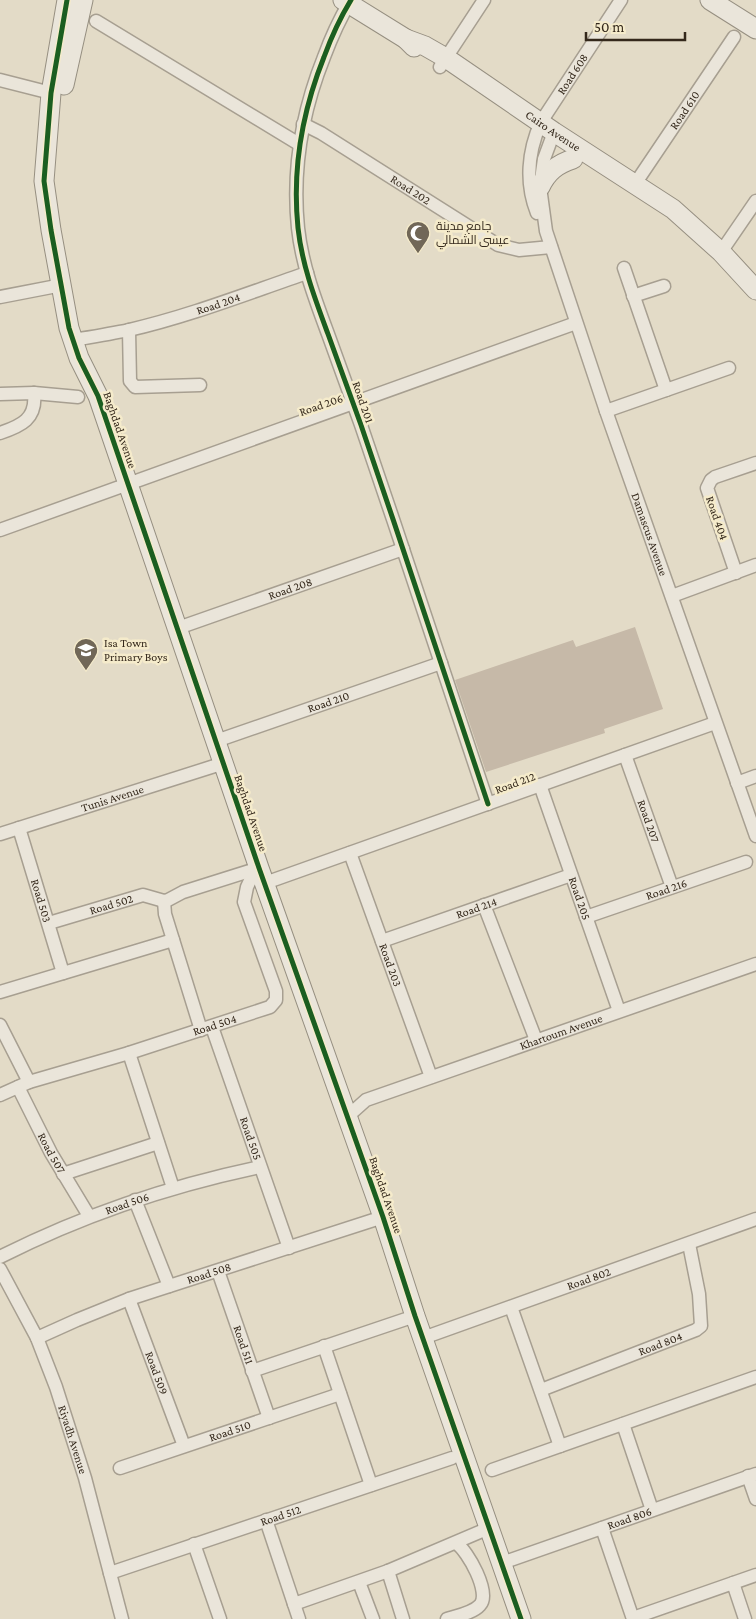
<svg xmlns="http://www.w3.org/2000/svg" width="756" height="1619" viewBox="0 0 756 1619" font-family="'Crimson Pro',Cairo,serif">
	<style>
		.building { fill: #c6b9a8 }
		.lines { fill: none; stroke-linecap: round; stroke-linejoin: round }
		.street-casing { stroke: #a79f91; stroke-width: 15 }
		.secondary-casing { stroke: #968f81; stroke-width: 21 }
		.street { stroke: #eae5da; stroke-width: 12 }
		.secondary { stroke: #eae5da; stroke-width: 19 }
		.cycleway-casing { stroke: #f5ebcb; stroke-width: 8 }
		.cycleway { stroke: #1b5e20; stroke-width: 5 }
		.labels { text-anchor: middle; stroke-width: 5; stroke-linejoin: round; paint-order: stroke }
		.street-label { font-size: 12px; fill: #34281b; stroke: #f5ebcb }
		.poi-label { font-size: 12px; fill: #34281b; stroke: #f5ebcb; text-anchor: start }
	</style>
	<rect width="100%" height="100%" fill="#e3dbc7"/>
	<path class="building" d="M635,627L663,709L604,729L605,733L486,772L455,680L573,640L576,647Z"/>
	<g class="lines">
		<g class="street-casing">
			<g id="street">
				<path d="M351,0C340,18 331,38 324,57C302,112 292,169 298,228C302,265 315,299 328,334C339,364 350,395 361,425C404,551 446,677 488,804"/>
				<path d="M96,21L299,144"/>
				<path d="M440,67L484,0"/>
				<path d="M0,80L51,93"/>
				<path id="s1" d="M303,124L321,133L498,245L519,250L551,247"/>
				<path id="s2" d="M554,132L544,159L540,187L546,231L606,411L756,836"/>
				<path id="s3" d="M635,184L734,37"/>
				<path id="s4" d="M537,213C525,183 528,151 541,122L621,0"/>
				<path d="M721,252L756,201"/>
				<path d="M624,268L666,390"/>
				<path d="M633,296L664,286"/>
				<path d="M0,297L62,285"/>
				<path d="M129,330L130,381L135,387L200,385"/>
				<path id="s5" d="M73,340C91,337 110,334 129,330C190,316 248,293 307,273"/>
				<path d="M0,394L34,393L78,397"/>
				<path d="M606,411L729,368"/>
				<path d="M0,433C21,426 37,419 34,393"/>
				<path d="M0,530C191,460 384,393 576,323"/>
				<path d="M736,573L707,488L711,480L715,477L756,463"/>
				<path d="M672,596L756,565"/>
				<path id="s6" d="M178,628L403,549"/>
				<path id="s7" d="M216,741L441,663"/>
				<path id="s8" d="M625,755L672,887"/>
				<path d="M737,783L756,776"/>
				<path id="s9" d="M540,785L619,1011"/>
				<path id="s10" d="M19,828L63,973"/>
				<path id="s11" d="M0,834L224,763"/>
				<path id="s12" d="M350,853L431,1077"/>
				<path d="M265,883L715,723"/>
				<path d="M164,901L165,914L201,1030"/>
				<path d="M484,905L536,1040"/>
				<path id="s13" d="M586,917L746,862"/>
				<path id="s14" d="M49,923L143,895L164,901L168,900L183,892L259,868"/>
				<path id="s15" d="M382,941L571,875"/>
				<path d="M0,992L173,940"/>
				<path d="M0,1025L29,1082"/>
				<path id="s16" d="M212,1027L289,1248"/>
				<path d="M129,1053L173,1188"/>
				<path id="s17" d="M18,1087L51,1153L89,1216"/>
				<path id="s18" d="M0,1095L29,1082L129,1053L270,1007L276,1000V991L244,902L247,887L255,870"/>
				<path id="s19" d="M347,1117L366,1100L756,964"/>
				<path d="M63,1174L158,1143"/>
				<path d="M135,1200L169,1286"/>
				<path id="s20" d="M0,1257C83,1215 169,1186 260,1167"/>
				<path id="s21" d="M0,1269L37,1338L56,1387L85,1478L122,1619"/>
				<path id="s22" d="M218,1271L269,1418"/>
				<path id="s23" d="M129,1299L184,1446"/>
				<path d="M511,1307L560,1446"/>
				<path id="s24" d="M37,1338L77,1320L129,1299L383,1217"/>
				<path id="s25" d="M423,1338L756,1219"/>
				<path d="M324,1346L371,1485"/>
				<path d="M252,1371L415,1316"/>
				<path id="s26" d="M541,1390L696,1330L701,1326L699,1294L689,1244"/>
				<path d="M623,1424L652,1510"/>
				<path id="s27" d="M120,1468L340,1394"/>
				<path d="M492,1470L756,1377"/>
				<path d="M748,1476L756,1499"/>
				<path d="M266,1520L299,1619"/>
				<path d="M602,1528L633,1619"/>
				<path d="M194,1544L220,1619"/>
				<path id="s28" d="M502,1563L756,1474"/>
				<path d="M388,1571L403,1619"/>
				<path id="s29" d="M110,1573L452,1458"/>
				<path d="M359,1582L373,1619"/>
				<path d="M733,1583L745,1619"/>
				<path d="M294,1604L388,1571L489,1528"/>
				<path d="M633,1618L756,1575"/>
				<path d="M447,1619C457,1616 473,1613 480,1605C491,1593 468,1551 456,1543"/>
			</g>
		</g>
		<g class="secondary-casing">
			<g id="secondary">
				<path d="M67,0L51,93L44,181L51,230L69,328L79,358L98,396L259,868L383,1217L415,1316L521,1619"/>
				<path d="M343,0L406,39L414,47"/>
				<path d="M710,0L756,29"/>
				<path id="s30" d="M406,39L425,46L446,58L554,132L673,209L721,252L756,290"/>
				<path d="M64,85L83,0"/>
				<path d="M540,187C547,172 557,164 573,159"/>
			</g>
		</g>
		<use href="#street" class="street"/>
		<use href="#secondary" class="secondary"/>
		<g class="cycleway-casing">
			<path id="cycleway" d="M67,0L51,93L44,181L51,230L69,328L79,358L98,396L259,868L383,1217L415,1316L521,1619
				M351,0C340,18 331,38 324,57C302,112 292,169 298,228C302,265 315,299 328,334C339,364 350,395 361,425C404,551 446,677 488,804"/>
		</g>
		<use href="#cycleway" class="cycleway"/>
	</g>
	<defs>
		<g id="mosque-pin" transform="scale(1.25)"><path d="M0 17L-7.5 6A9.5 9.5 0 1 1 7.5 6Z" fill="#716757" stroke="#f5ebcb"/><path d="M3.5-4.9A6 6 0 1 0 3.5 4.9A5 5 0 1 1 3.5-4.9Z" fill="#fff"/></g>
		<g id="school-pin" transform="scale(1.25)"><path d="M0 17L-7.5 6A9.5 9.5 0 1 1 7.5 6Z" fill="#716757" stroke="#f5ebcb"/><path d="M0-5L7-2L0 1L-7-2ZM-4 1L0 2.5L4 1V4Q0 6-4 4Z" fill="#fff"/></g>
	</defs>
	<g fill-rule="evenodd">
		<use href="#mosque-pin" x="418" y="233"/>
		<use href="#school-pin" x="86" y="650"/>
	</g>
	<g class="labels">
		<g class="street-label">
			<text dy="4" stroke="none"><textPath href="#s4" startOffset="151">Road 608</textPath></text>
			<text dy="4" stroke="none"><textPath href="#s3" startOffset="89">Road 610</textPath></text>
			<text dy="4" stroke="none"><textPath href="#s30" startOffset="174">Cairo Avenue</textPath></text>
			<text dy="4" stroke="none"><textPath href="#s1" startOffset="126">Road 202</textPath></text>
			<text dy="4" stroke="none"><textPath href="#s5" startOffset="150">Road 204</textPath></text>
			<text transform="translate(363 402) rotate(71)" y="4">Road 201</text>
			<text transform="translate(321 405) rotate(-19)" y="4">Road 206</text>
			<text transform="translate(120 430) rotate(71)" y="4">Baghdad Avenue</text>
			<text transform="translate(717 518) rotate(71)" y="4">Road 404</text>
			<text dy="4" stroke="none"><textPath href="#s2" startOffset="422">Damascus Avenue</textPath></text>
			<text dy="4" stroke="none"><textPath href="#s6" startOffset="119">Road 208</textPath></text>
			<text dy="4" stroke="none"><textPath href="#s7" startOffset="119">Road 210</textPath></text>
			<text transform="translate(515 783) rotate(-20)" y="4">Road 212</text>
			<text dy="4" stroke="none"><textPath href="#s11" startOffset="118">Tunis Avenue</textPath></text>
			<text transform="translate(251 813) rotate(71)" y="4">Baghdad Avenue</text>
			<text dy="4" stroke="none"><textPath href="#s8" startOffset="70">Road 207</textPath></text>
			<text dy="4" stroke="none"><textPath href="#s13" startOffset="85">Road 216</textPath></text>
			<text dy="4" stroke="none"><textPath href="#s9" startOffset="120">Road 205</textPath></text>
			<text dy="4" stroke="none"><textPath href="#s10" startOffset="76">Road 503</textPath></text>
			<text dy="4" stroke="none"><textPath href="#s14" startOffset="65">Road 502</textPath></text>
			<text dy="4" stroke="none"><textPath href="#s15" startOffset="100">Road 214</textPath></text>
			<text dy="4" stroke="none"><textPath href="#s12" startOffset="119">Road 203</textPath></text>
			<text dy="4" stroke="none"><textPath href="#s18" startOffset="226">Road 504</textPath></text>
			<text dy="4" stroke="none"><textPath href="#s19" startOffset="232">Khartoum Avenue</textPath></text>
			<text dy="4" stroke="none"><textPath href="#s16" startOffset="118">Road 505</textPath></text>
			<text dy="4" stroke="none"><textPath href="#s17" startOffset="74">Road 507</textPath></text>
			<text transform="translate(386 1195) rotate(71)" y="4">Baghdad Avenue</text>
			<text dy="4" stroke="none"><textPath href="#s20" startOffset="138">Road 506</textPath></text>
			<text dy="4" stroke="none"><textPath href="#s24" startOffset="184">Road 508</textPath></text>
			<text dy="4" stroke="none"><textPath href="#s25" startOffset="176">Road 802</textPath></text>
			<text dy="4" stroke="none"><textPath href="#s26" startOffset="128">Road 804</textPath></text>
			<text dy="4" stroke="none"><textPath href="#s22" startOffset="78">Road 511</textPath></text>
			<text dy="4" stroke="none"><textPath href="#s23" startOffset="79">Road 509</textPath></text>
			<text dy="4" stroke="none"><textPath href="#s27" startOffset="116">Road 510</textPath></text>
			<text dy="4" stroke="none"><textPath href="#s21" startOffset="186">Riyadh Avenue</textPath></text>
			<text dy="4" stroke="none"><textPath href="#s29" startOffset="180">Road 512</textPath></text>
			<text dy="4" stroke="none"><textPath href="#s28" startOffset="135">Road 806</textPath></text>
		</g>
		<g class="poi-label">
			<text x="436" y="230">جامع مدينة<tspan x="436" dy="14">عيسى الشمالي</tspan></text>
			<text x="104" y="647">Isa Town<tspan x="104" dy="14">Primary Boys</tspan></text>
		</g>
	</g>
	<path d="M586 32v8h99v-8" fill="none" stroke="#34281b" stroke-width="2.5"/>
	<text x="594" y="32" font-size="15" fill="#34281b" stroke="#f5ebcb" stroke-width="4" paint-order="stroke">50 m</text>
</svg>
